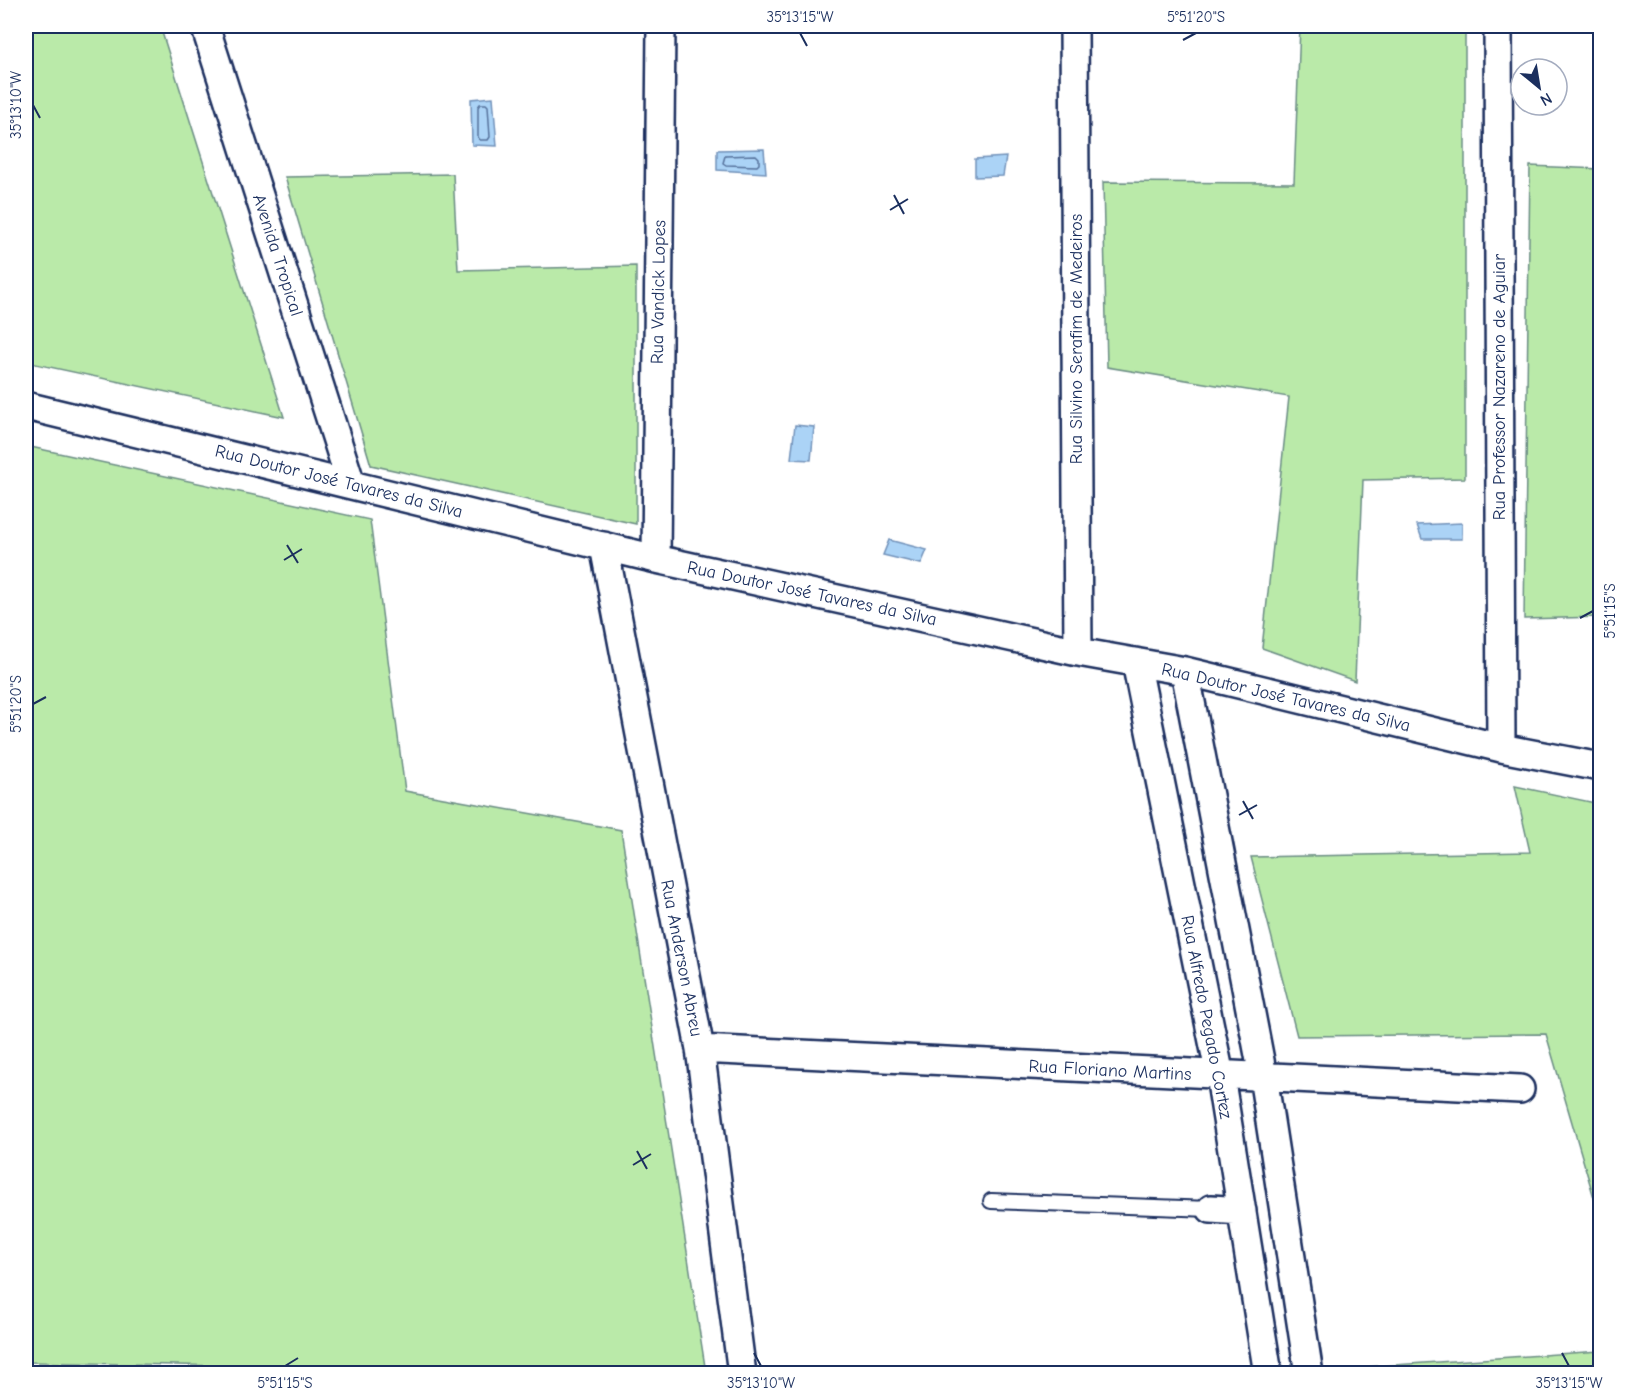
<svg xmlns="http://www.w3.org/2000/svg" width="1626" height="1399" viewBox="0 0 1626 1399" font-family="'Comic Neue',sans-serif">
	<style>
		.green { fill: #baeaa9; stroke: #6a8c84; stroke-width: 1.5 }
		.water { fill: #abd3f6; stroke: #7191b9; stroke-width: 1.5 }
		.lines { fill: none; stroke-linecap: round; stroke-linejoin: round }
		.shore { stroke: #55719b; stroke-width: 1.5 }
		.lane-casing { stroke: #1b2f5e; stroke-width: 18 }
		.street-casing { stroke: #1b2f5e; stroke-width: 32 }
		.lane { stroke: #fff; stroke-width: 14 }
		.street { stroke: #fff; stroke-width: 27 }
		.ticks { fill: none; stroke: #1b2f5e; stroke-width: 2 }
		.labels { text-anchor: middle; stroke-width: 6; stroke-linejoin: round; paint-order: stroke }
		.street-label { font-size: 18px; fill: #1b2f5e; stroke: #fff }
		.neatline { fill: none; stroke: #1b2f5e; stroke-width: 2 }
		.ticks-label { font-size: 15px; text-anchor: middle; fill: #1b2f5e }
	</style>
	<rect width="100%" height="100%" fill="#fff"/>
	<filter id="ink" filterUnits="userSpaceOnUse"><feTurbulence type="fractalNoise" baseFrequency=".0167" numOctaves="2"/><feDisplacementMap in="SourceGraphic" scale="12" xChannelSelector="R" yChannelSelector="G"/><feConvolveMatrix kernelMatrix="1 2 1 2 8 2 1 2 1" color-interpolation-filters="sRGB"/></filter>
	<g filter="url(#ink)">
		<path class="green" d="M26,26H160L284,417L26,362Z
			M1300,26H1465V478L1363,480L1355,681L1262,648L1289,397L1107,367L1103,182L1294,183Z
			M1530,166L1600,169V617L1524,619Z
			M453,174L458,270L636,266V524L371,465L285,177Z
			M26,446L370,520L405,791L621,830L706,1373L281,1374L279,1367L26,1362Z
			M1515,786L1600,804V1218L1546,1034L1297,1036L1251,857L1530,852Z
			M1600,1351V1373H1366V1367Z"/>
		<path class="water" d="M493,97L497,146L472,145L471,99Z
			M764,149L766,173L717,170V150Z
			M1006,157L1003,176L975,177V159Z
			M795,425L814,427L811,460L791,459Z
			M1462,523V539H1422L1417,525Z
			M889,540L927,550L921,564L883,555Z"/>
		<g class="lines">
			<path class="shore" d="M480,104H486L488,106L490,137L488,140H480L478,137V107Z
				M756,155L759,158V164L757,166L726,165L723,163L725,156Z"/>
			<g class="lane-casing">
				<path id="lane" d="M991,1201L1211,1209"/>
			</g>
			<g class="street-casing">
				<path id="street" d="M205,26L351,484
					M1074,26L1078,652
					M1498,26L1501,748
					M26,406L656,559L1078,652L1185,671L1501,748L1600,767
					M604,546L700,1049L742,1374
					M656,559L661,26
					M1136,662L1220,1076L1268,1374
					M1185,671L1263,1076L1309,1374
					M700,1049L1520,1089
					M1211,1209L1242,1211"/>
			</g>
			<use href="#lane" class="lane"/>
			<use href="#street" class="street"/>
		</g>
	</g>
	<path class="ticks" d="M800,33L807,46M1183,40L1196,33M33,105L40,118M894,195L904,214M890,210L908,199M287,545L298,563M284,560L302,549M1580,618L1593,611M33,704L46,697M1243,801L1253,819M1239,815L1257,805M637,1151L647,1169M633,1165L651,1154M754,1353L761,1366M1562,1353L1569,1366M285,1366L298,1358"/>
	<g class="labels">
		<g class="street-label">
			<text transform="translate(278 255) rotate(72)" y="6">Avenida Tropical</text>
			<text transform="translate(658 292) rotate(-89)" y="6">Rua Vandick Lopes</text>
			<text transform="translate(1076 339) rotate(-90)" y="6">Rua Silvino Serafim de Medeiros</text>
			<text transform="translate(1499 387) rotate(-90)" y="6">Rua Professor Nazareno de Aguiar</text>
			<text transform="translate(339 481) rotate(14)" y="6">Rua Doutor José Tavares da Silva</text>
			<text transform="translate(812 593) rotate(12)" y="6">Rua Doutor José Tavares da Silva</text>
			<text transform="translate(1286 697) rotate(13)" y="6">Rua Doutor José Tavares da Silva</text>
			<text transform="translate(682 958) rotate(79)" y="6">Rua Anderson Abreu</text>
			<text transform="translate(1207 1017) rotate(79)" y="6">Rua Alfredo Pegado Cortez</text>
			<text transform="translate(1110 1070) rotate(3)" y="6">Rua Floriano Martins</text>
		</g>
	</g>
	<rect width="1626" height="1399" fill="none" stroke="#fff" stroke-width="66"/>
	<g transform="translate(1539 87) rotate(150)"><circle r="28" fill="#ffffff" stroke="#a4acbf" stroke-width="1.5"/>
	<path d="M0-4.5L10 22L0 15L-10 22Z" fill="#1b2f5e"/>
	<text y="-9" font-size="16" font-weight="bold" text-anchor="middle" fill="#1b2f5e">N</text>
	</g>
	<rect x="33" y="33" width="1560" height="1333" class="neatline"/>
	<g class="ticks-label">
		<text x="800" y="22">35°13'15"W</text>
		<text x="1196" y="22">5°51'20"S</text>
		<text transform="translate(16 105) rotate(-90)" y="5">35°13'10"W</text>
		<text transform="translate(1610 611) rotate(-90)" y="5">5°51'15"S</text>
		<text transform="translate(16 704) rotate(-90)" y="5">5°51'20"S</text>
		<text x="285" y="1388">5°51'15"S</text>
		<text x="761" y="1388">35°13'10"W</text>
		<text x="1569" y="1388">35°13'15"W</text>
	</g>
</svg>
